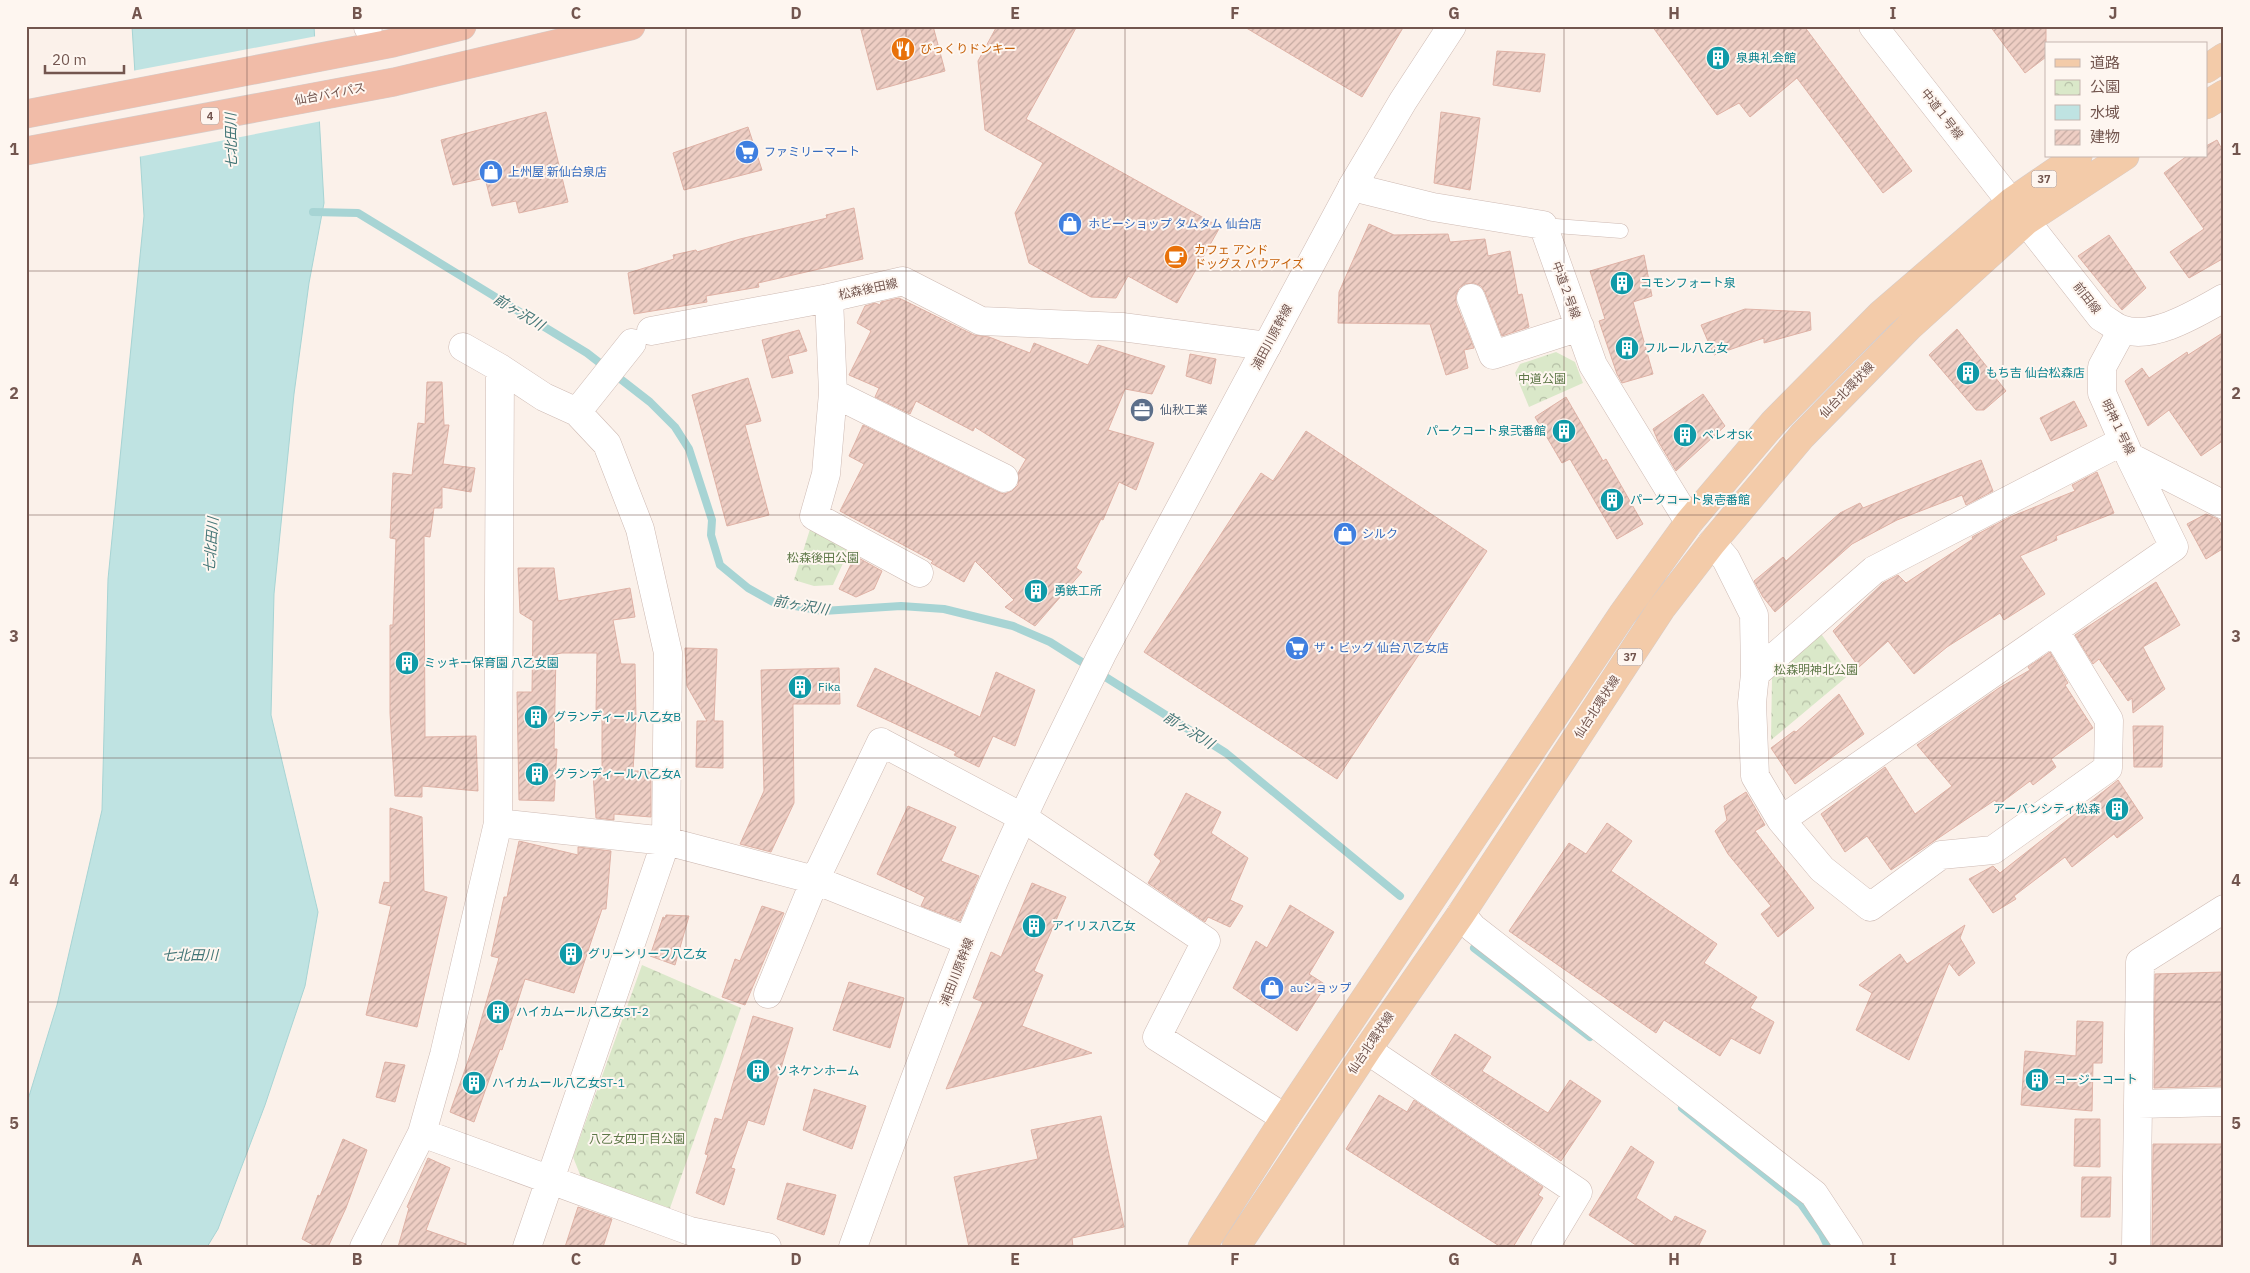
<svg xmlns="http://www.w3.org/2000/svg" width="2250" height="1273" viewBox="0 0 2250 1273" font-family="'IBM Plex Sans','Noto Sans JP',sans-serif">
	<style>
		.park { fill: url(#park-crowns) }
		.water { fill: #bfe3e2; stroke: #a7d4d4 }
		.pier { fill: #fbf1ea }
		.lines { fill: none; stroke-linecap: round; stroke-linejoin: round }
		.stream { stroke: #a7d4d4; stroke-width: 8 }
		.building { fill: url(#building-hatch); stroke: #dfb2a6 }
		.service-casing { stroke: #cebab3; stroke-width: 15 }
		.minor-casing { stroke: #cebab3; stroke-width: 29 }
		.tertiary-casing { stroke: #cebab3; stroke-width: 29 }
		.primary-casing { stroke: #d5ccca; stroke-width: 29 }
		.trunk-casing { stroke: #d5ccca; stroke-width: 29 }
		.service { stroke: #fff; stroke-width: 14 }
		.minor { stroke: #fff; stroke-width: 28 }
		.tertiary { stroke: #fff; stroke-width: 28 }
		.primary { stroke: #f3cba9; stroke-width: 28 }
		.trunk { stroke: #f1bca8; stroke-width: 28 }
		.grid { fill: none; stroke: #73564f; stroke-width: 1; stroke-opacity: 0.55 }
		.labels { text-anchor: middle; stroke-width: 4; stroke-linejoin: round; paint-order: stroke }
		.shield { fill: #fef6f0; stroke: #9d867f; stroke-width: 1 }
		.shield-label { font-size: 11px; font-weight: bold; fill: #73564f }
		.food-label { font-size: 12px; fill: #c56008; stroke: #fef6f0; text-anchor: start }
		.culture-label { font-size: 12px; fill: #0d838f; stroke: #fef6f0; text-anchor: start }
		.street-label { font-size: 12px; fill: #73564f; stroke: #fef6f0 }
		.shop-label { font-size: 12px; fill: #366cbe; stroke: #fef6f0; text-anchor: start }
		.park-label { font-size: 12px; fill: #5e7848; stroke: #fef6f0 }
		.service-label { font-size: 12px; fill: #4e5e75; stroke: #fef6f0; text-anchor: start }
		.water-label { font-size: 14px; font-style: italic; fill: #447677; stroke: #fef6f0 }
		.neatline { fill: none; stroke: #73564f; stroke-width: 2 }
		.grid-label { font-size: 16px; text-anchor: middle; font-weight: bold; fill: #73564f }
	</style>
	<defs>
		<pattern id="park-crowns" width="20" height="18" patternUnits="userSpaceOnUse" patternTransform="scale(1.25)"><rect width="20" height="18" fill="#dae8c9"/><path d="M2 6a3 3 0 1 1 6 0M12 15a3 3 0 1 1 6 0" fill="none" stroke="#b5bfa6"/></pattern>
		<pattern id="building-hatch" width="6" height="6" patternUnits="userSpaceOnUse" patternTransform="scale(1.25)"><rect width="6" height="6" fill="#eecec4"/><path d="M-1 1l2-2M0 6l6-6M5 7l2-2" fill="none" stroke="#c5aaa2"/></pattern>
	</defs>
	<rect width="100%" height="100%" fill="#fbf1ea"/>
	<path class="park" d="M1556,352L1575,362L1583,383L1529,407L1515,373L1520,364Z
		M811,526L851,546L833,585L814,586L794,580Z
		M1819,631L1850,674L1771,740L1772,677Z
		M642,965L741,1008L670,1208L583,1182L573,1157Z"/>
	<path class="water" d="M132,26H314L324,203L309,283L294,394L274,594L271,715L318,912L305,986L265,1105L218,1229L207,1247H26V1106L57,1005L102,810L108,579L144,216Z"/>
	<path class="pier" d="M317,36L322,121L138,157L132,71Z"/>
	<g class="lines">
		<path class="stream" d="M313,212L358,213L587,353L650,402L675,427L689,449L712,520L711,535L720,565L748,588L773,602L823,611L901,606L944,609L1013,626L1050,642L1226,753L1400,896
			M1474,948L1590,1037
			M1682,1108L1801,1204L1822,1234L1828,1247"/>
	</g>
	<path class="building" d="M860,26H933L945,71L877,90Z
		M997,26H1077L1026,119L1220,227L1177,303L1128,276L1116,298L1091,297L1029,263L1015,213L1043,163L985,130L978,61Z
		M1243,26H1404L1362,97Z
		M1652,26H1804L1912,171L1883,193L1797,78L1750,117L1739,103L1717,115Z
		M1990,26H2046V57L2025,73Z
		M1497,51L1545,54L1540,92L1493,85Z
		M546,112L568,202L519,213L516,201L492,206L485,178L453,185L441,140Z
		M1441,112L1480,118L1470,190L1434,183Z
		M748,127L762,170L684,190L673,153Z
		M2217,140L2224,153V258L2189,278L2170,252L2204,229L2164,173L2187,156H2206V146Z
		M854,208L863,259L758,283L759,287L706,296L707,302L634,314L628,273L674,259L673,255L696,250L697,252L740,239L827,218L826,215Z
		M1369,224L1394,235L1448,234L1450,242L1485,239L1488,256L1510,251L1518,295L1522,294L1529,327L1502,336L1485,292L1481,286L1474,283L1465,284L1459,288L1456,295V303L1474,348L1464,350L1468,368L1446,375L1430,324L1338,323L1339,292Z
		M2109,235L2146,288L2122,310L2078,256Z
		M1644,255L1652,296L1633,302L1653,374L1622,383L1617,374L1599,321L1605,319L1590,271Z
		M899,298L974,335L989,337L1030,353L1034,343L1088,365L1098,345L1165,366L1152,394L1125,389L1108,430L1154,443L1136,490L1119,482L1103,520L1101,519L1076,568L1082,572L1035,626L1005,607L1014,600L975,561L964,582L931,563L933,561L840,511L864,464L849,456L863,425L998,492L1004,494L1012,491L1018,485V473L1026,459L975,427L973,431L916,401L910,414L875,397L879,388L849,375L871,331L857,323L865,306L875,303L880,305L881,302Z
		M1745,309L1810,312L1811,330L1764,343V338L1714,355L1701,325Z
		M1957,329L2006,391L1984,410H1976L1929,355Z
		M799,330L807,351L788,356L793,373L772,378L762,340Z
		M2224,332V440L2201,456L2169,410L2148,426L2125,381L2142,368L2149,378L2187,352L2188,355Z
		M1190,354L1216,359L1211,384L1186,376Z
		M748,378L761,421L745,425L769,515L727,526L692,395Z
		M427,382H442L444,425H449L443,464L475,468L471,492L442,487V508H434L430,537L424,536L425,737L476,736L478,791L422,786V797L395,796L390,713V625H393L396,539L390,538L393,473L412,475L418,423L425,424Z
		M1703,394L1725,426L1676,471L1658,441L1653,429Z
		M1566,397L1603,461L1606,459L1643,524L1617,539L1570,459L1562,463L1535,417Z
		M2074,401L2087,426L2051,441L2040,418Z
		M1306,431L1487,551L1337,779L1144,652L1261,473L1273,481Z
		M1981,460L1993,491L1966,505L1962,495L1897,520L1852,544L1775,612L1763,597L1754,581L1783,557L1786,561L1840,513L1860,503L1863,508Z
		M2097,472L2114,513L2056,536L2057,540L2020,556L2045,594L2004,620L2000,613L1947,647L1914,674L1888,641L1859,667L1833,631L1883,583L1898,575L1906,583L1973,539L1972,537L2010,517L2075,491L2072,485Z
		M2206,514L2218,519L2224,529V548L2206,559L2187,524Z
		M855,556L882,571L874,589L856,597L839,589Z
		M518,568H554L558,601L630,588L635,617L613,620L621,664H635L636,720L633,771H651V817L614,814V820L596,818L593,773H602V713H596L597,653H562L556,654L554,749H557L554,801L519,800L517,692H532L533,621L520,613Z
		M2156,582L2180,625L2143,647L2165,689L2133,713L2132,698L2128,701L2099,659L2093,664L2075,635Z
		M685,648L717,649L714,721H723V768L696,767L697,721H707L687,686Z
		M2050,652L2068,683L2065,685L2093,728L2051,759L2056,767L2033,785L2030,781L1998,805L1995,800L1891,870L1867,836L1845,852L1821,814L1885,767L1915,814L1952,786L1917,745L1999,688L2030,670L2028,667Z
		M839,668L840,704H793L794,803L771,852L740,844L764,791L761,670Z
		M875,668L980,717L996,672L1035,690L1015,746L993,736L979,767L954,755L956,752L857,706Z
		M1839,694L1864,734L1795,784L1771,748L1794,731L1796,732Z
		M2133,726H2163L2162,767H2134Z
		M2118,780L2143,818L2117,838L2114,834L2072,867L2065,857L2014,896L2016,899L1993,913L1969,879L1993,866L2000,873Z
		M1746,792L1765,825L1755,831L1814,908L1778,937L1761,914L1771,906L1728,854L1715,831L1727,820L1724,806Z
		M1186,793L1221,812L1211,833L1248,858L1230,900L1243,906L1230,927L1208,917L1205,922L1148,883L1161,861L1154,855Z
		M908,806L956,827L941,861L979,876L960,921L921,906L925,897L877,874Z
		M390,808L422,817L424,891L447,897L417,1027L366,1015L391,906L379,903L384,882L390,883Z
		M1607,823L1632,841L1611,871L1717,944L1704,963L1757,997L1750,1008L1774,1022L1760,1054L1731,1038L1720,1056L1664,1020L1656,1033L1509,931L1569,843L1586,854Z
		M519,841L578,855V847L611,851L606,909H602L574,993L525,979L502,1050L500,1049L474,1122L450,1112L475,1041L499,958L491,956L504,897H507Z
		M1032,883L1066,897L1034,971L1043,975L1022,1026L1092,1053L946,1089L983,1002L973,998L991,952L1001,957Z
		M1290,905L1334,932L1309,974L1326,985L1297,1031L1233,988L1256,941L1267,948Z
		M762,906L784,913L745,1005L722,997L735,959L740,961Z
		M666,915L689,916L675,965L650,956L663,917L665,918Z
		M1965,925L1960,938L1975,963L1959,976L1949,963L1909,1060L1856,1030L1872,993L1859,985L1900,954L1907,964Z
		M2224,972V1086L2154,1088L2155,974Z
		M849,982L904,998L890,1048L833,1030Z
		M753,1016L793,1028L764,1125L748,1120L731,1168L735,1169L724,1205L696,1193L708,1155L705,1154L715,1118L722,1120Z
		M2077,1021L2103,1022L2102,1063H2093L2092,1111L2021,1105L2025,1051L2076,1056Z
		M1455,1034L1491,1057L1482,1071L1548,1113L1570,1080L1601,1101L1561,1161L1431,1074Z
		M385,1062L405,1065L395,1102L376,1097Z
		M814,1089L866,1106L852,1149L803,1130Z
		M1379,1095L1407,1112L1414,1100L1543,1187L1538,1195L1543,1198L1513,1247H1501L1346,1149Z
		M1101,1116L1124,1227L1072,1238L1073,1247H969L954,1177L1038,1159L1031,1130Z
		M2075,1119H2100V1167L2074,1166Z
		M343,1139L367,1150L346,1208L328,1247H317L302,1239L318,1195L320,1196Z
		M2153,1144H2224V1247H2152Z
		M1631,1146L1654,1162L1636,1198L1672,1222L1675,1216L1706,1231L1698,1247H1639L1589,1215Z
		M428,1158L450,1168L426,1230L466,1244L465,1247H398L409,1208L407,1207Z
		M2082,1177H2111L2110,1217H2081Z
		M787,1183L836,1195L824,1235L777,1219Z
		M578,1207L612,1219L603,1247H565Z"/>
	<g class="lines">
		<g class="service-casing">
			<path id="service" d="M1543,225L1621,231"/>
		</g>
		<g class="minor-casing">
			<path id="minor" d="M368,26V27
				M1352,187L1433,207L1543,225L1593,365L1689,522
				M1471,298L1493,355L1580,327
				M2122,330L2102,367V393L2130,457L2224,505
				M651,331L829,298
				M463,347L500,368L544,397L577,412L607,444L640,529L668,653L666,841L527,1247
				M833,393L1004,478
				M577,412L632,343
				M1712,543L1726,559L1754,615L1755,674L1752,703L1755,776L1781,820L1822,869L1870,907L1941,855L1993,850L2108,768L2109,720L2055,631
				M919,573L814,516L826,474L833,393L829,298L903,281L981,321L1122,327L1267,346
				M1755,674L1874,570L2123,441
				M1781,820L2174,547L2130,457
				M498,823L666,841L815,880L968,941
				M1461,914L1473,928L1814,1194L1849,1247
				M768,994L815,880L881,742L1022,817L1206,941L1157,1037L1285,1118
				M1367,1050L1578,1192L1545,1247
				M2138,1104L2224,1102
				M422,1133L690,1231L767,1247
				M364,1247L422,1133L444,1055L498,823L500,368
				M2136,1247L2140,962L2224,909"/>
		</g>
		<g class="tertiary-casing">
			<path id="tertiary" d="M1873,26L2101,317C2108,321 2115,327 2121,329C2153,341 2197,313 2224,298
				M853,1247C890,1145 927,1043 968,942C1008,844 1055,749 1102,654L1352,187L1403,101L1452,26"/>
		</g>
		<g class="primary-casing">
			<path id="primary" d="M2206,69L2224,57
				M2206,105L2224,94
				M1202,1247L1285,1118L1622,615L1689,522L1774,422L1881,314L2011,202L2078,156
				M1236,1247L1367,1050L1461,914L1661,609L1712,543L1802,436L1909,327L2026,221L2125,156"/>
		</g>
		<g class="trunk-casing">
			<path id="trunk" d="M26,114L393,43L462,26
				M26,151L394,82L631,26"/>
		</g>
		<use href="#service" class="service"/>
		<use href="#minor" class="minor"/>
		<use href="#tertiary" class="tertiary"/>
		<use href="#primary" class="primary"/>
		<use href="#trunk" class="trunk"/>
	</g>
	<path class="grid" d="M247,26V1247M466,26V1247M686,26V1247M906,26V1247M1125,26V1247M1344,26V1247M1564,26V1247M1784,26V1247M2003,26V1247M26,271H2224M26,515H2224M26,758H2224M26,1002H2224"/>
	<defs>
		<g id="restaurant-disc" transform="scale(1.25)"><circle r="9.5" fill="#e8710a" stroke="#fef6f0"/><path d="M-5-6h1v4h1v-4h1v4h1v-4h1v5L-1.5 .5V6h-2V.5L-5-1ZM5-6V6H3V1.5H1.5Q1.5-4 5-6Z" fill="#fff"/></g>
		<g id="building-disc" transform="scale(1.25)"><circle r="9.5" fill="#0f9aa8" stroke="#fef6f0"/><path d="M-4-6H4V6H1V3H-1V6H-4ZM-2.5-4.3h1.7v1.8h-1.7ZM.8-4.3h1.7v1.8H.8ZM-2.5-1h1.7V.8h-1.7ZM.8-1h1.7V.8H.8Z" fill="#fff"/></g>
		<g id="supermarket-disc" transform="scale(1.25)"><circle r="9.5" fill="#3f7fe0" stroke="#fef6f0"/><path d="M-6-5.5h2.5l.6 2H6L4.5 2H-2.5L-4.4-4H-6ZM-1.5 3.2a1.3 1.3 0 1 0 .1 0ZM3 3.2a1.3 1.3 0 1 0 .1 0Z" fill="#fff"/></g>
		<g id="shop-disc" transform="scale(1.25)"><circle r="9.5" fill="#3f7fe0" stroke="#fef6f0"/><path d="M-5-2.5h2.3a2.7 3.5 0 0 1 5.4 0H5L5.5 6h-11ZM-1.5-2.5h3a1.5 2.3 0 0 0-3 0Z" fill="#fff"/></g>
		<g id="cafe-disc" transform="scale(1.25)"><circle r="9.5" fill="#e8710a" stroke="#fef6f0"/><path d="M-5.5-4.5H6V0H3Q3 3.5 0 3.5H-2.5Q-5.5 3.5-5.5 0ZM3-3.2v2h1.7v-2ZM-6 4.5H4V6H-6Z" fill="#fff"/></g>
		<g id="office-disc" transform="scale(1.25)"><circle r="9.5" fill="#5c6f8a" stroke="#fef6f0"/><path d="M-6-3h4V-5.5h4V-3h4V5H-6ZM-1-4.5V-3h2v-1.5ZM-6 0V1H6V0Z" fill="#fff"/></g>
	</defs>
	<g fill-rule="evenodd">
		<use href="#restaurant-disc" x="903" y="49"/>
		<use href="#building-disc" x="1718" y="58"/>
		<use href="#supermarket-disc" x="747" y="152"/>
		<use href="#shop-disc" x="491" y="172"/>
		<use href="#shop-disc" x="1070" y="224"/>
		<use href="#cafe-disc" x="1176" y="257"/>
		<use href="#building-disc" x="1622" y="283"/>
		<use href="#building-disc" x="1627" y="348"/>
		<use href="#building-disc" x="1968" y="373"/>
		<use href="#office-disc" x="1142" y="410"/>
		<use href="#building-disc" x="1564" y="431"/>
		<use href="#building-disc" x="1685" y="435"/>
		<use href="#building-disc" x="1612" y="500"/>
		<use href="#shop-disc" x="1345" y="534"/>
		<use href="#building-disc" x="1036" y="591"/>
		<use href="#supermarket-disc" x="1297" y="648"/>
		<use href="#building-disc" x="407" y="663"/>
		<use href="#building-disc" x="800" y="687"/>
		<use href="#building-disc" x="536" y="717"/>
		<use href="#building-disc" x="537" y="774"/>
		<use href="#building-disc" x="2117" y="809"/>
		<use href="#building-disc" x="1034" y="926"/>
		<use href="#building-disc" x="571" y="954"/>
		<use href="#shop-disc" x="1272" y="988"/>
		<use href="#building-disc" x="498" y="1012"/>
		<use href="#building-disc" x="758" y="1071"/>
		<use href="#building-disc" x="2037" y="1080"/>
		<use href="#building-disc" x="474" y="1083"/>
	</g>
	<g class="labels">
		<g class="shield">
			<rect x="201" y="107.5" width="18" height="17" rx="4"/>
			<rect x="2031.5" y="170.5" width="25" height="17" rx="4"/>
			<rect x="1617.5" y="648.5" width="25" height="17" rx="4"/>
		</g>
		<g class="shield-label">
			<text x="210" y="120">4</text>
			<text x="2044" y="183">37</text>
			<text x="1630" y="661">37</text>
		</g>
		<g class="food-label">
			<text x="920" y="53">びっくりドンキー</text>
			<text x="1194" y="254">カフェ アンド<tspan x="1194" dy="14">ドッグス バウアイズ</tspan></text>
		</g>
		<g class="culture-label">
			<text x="1736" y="62">泉典礼会館</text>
			<text x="1640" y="287">コモンフォート泉</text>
			<text x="1644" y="352">フルール八乙女</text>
			<text x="1986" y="377">もち吉 仙台松森店</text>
			<text x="1546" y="435" text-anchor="end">パークコート泉弐番館</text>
			<text x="1702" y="439">ベレオSK</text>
			<text x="1630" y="504">パークコート泉壱番館</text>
			<text x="1054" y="595">勇鉄工所</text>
			<text x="424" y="667">ミッキー保育園 八乙女園</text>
			<text x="818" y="691">Fika</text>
			<text x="554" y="721">グランディール八乙女B</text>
			<text x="554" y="778">グランディール八乙女A</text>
			<text x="2100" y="813" text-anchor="end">アーバンシティ松森</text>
			<text x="1052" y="930">アイリス八乙女</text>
			<text x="588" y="958">グリーンリーフ八乙女</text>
			<text x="516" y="1016">ハイカムール八乙女ST-2</text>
			<text x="776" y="1075">ソネケンホーム</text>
			<text x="2054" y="1084">コージーコート</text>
			<text x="492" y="1087">ハイカムール八乙女ST-1</text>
		</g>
		<g class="street-label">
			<text transform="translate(330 94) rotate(-11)" y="4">仙台バイパス</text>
			<text transform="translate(1942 114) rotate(52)" y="4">中道１号線</text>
			<text transform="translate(868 289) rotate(-12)" y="4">松森後田線</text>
			<text transform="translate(1566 290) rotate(70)" y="4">中道２号線</text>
			<text transform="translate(2087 298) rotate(52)" y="4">前田線</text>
			<text transform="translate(1272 337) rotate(-62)" y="4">浦田川原幹線</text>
			<text transform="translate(1847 390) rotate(-46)" y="4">仙台北環状線</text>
			<text transform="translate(2118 427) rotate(64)" y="4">明神１号線</text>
			<text transform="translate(1597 707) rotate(-57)" y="4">仙台北環状線</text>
			<text transform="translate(957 972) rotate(-69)" y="4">浦田川原幹線</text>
			<text transform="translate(1371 1043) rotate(-56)" y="4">仙台北環状線</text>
		</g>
		<g class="shop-label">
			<text x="764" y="156">ファミリーマート</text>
			<text x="508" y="176">上州屋 新仙台泉店</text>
			<text x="1088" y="228">ホビーショップ タムタム 仙台店</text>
			<text x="1362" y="538">シルク</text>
			<text x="1314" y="652">ザ・ビッグ 仙台八乙女店</text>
			<text x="1290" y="992">auショップ</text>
		</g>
		<g class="park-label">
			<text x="1542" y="383">中道公園</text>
			<text x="823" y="562">松森後田公園</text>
			<text x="1816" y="674">松森明神北公園</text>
			<text x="637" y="1143">八乙女四丁目公園</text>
		</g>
		<g class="service-label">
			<text x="1160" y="414">仙秋工業</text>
		</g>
		<g class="water-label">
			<text transform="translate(231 141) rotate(-91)" y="5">七北田川</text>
			<text transform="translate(519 312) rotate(31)" y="5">前ヶ沢川</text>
			<text transform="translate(211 545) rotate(-86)" y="5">七北田川</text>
			<text transform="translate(801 605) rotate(10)" y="5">前ヶ沢川</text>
			<text transform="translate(1189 730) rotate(32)" y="5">前ヶ沢川</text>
			<text x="190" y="960">七北田川</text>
		</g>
	</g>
	<rect width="2250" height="1273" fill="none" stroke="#fef6f0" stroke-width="55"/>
	<rect x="2045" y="42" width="162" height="115" fill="#fef6f0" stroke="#c6b6b0"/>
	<rect x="2055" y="59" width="25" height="8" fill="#f3cba9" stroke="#c6b6b0"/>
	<text x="2090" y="68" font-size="15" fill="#73564f">道路</text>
	<rect x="2055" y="80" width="25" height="15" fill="url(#park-crowns)" stroke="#c6b6b0"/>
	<text x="2090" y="92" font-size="15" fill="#73564f">公園</text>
	<rect x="2055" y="105" width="25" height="15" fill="#bfe3e2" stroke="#c6b6b0"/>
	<text x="2090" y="118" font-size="15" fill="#73564f">水域</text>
	<rect x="2055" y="130" width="25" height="15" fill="url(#building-hatch)" stroke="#c6b6b0"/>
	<text x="2090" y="142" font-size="15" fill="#73564f">建物</text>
	<path d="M45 65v8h79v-8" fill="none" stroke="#73564f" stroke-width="2.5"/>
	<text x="52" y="65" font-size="15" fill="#73564f" stroke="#fef6f0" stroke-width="4" paint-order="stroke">20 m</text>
	<rect x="28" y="28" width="2194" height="1218" class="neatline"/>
	<g class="grid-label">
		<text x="137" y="19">A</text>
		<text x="357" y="19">B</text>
		<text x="576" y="19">C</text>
		<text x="796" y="19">D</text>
		<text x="1015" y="19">E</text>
		<text x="1235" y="19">F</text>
		<text x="1454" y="19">G</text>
		<text x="1674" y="19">H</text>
		<text x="1893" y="19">I</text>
		<text x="2113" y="19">J</text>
		<text x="14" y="155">1</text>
		<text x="2236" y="155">1</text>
		<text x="14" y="399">2</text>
		<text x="2236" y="399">2</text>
		<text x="14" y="642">3</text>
		<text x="2236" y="642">3</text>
		<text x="14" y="886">4</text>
		<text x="2236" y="886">4</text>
		<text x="14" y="1129">5</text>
		<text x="2236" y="1129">5</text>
		<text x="137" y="1265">A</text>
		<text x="357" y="1265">B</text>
		<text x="576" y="1265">C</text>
		<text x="796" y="1265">D</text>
		<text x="1015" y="1265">E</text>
		<text x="1235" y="1265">F</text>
		<text x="1454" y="1265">G</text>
		<text x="1674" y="1265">H</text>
		<text x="1893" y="1265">I</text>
		<text x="2113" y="1265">J</text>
	</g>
</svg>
